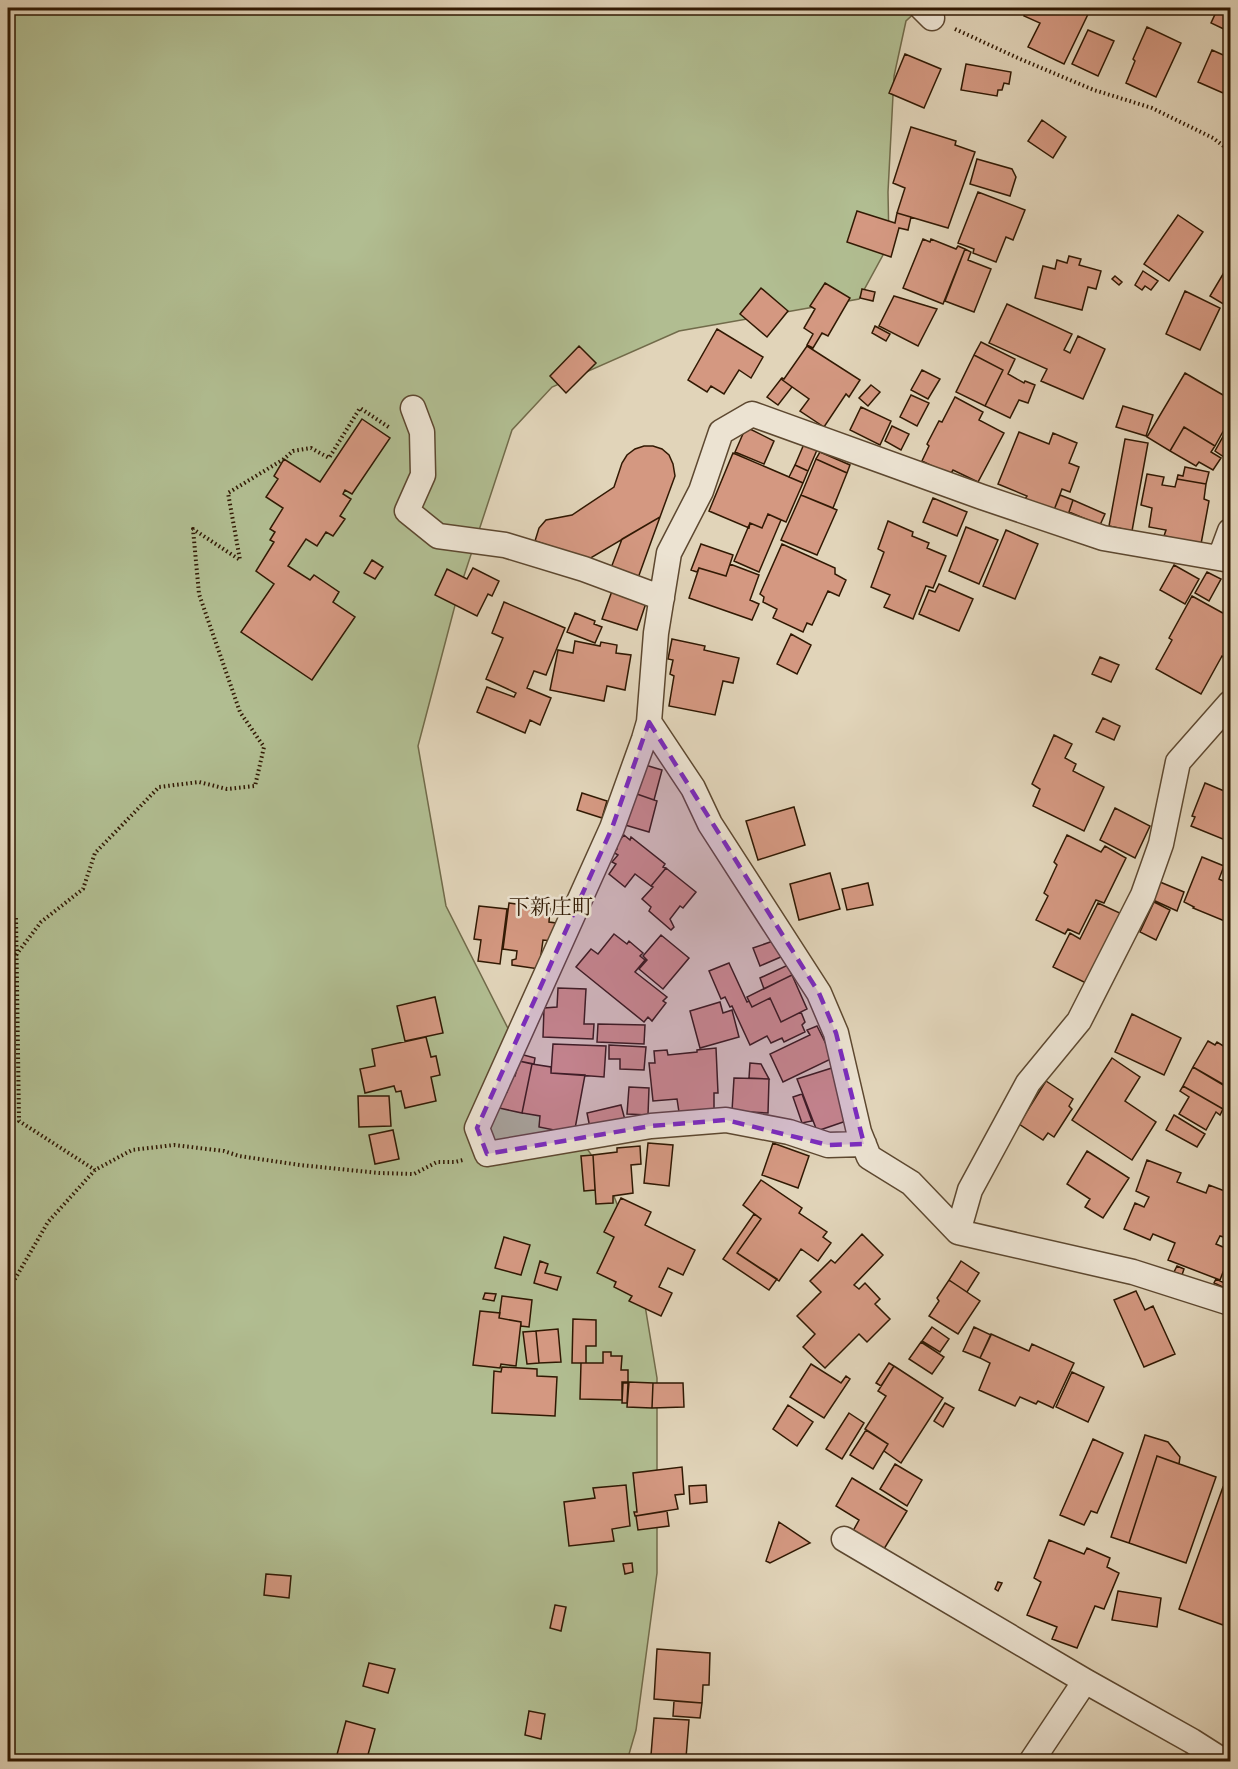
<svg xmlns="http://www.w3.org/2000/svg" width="1238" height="1769" viewBox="0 0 1238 1769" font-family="'IM FELL Double Pica','Noto Serif JP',serif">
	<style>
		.green { fill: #b1bd91; stroke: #716b4a; stroke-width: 1.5 }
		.building { fill: #d49881; stroke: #311903; stroke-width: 1.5 }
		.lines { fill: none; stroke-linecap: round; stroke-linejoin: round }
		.minor-casing { stroke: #5d4830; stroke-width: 27 }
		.path { stroke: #311903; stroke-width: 4; stroke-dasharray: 1.5 3; stroke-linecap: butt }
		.minor { stroke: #ece3d2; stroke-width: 24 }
		.marked { fill: #7b2cbf; fill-opacity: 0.2; stroke: #7b2cbf; stroke-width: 4.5; stroke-dasharray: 12 8; stroke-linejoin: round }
		.labels { text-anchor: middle; stroke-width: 5; stroke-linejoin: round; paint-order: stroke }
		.quarter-label { font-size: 21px; fill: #311903; stroke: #ece3d2 }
	</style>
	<rect width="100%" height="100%" fill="#e1d4b9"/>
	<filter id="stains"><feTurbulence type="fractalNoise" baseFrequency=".00333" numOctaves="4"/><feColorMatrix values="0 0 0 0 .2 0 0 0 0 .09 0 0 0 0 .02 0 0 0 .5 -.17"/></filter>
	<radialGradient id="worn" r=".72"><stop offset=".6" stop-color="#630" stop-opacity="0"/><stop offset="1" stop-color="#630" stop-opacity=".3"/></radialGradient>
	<path class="green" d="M8,8H920L906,21L894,76L888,192L889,244L859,299L679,331L552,387L512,430L458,594L418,746L446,906L524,1060L605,1174L636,1251L657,1378V1573L636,1730L627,1761L8,1762Z"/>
	<path class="building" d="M1028,8H1091L1064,64L1028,47L1040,23L1024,16Z
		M1218,8H1230V32L1211,23Z
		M1147,27L1181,43L1156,97L1126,83L1135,61L1133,59Z
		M1088,30L1114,41L1098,76L1072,64Z
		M1212,50L1230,58V77L1223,93L1198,82Z
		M905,54L941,69L924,108L889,93Z
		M966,64L1011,72L1009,84L1004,83L1002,90H998L997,96L961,90Z
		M1230,100V115L1225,112Z
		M1042,120L1066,137L1053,158L1028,141Z
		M911,127L956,141L955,145L975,152L948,228L897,213L905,188L893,183Z
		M977,159L1012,169L1016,177L1010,196L970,184Z
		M978,192L1025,210L1013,240L1006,237L996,262L973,253L974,249L958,243Z
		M857,211L895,223L897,213L911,217L908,230L899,228L891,257L847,242Z
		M1178,215L1203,232L1169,281L1144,264Z
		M923,239L930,242L931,239L956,249L958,246L965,249L943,304L903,288Z
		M965,249L971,252L968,260L991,269L974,312L945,301Z
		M1069,256L1081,259L1079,265L1101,271L1096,289L1088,287L1082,310L1035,298L1043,266L1055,269L1057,260L1067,263Z
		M1229,264L1230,265V308L1210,296Z
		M1143,271L1158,281L1151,290L1145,286L1142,290L1135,285Z
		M1115,276L1122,282L1119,285L1112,279Z
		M825,283L850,298L828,336L822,333L813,348L807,345L813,334L804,328L815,309L810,306Z
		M761,288L788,311L767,337L740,314Z
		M862,289L875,292L873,301L860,298Z
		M1185,291L1220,308L1200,350L1166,334Z
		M894,296L937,309L918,346L879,326Z
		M1007,304L1072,334L1064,350L1070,353L1078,336L1105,349L1083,399L1041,381L1047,369L989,343Z
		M875,326L890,334L886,341L872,333Z
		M717,329L763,357L751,378L739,370L724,394L711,386L707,392L688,380Z
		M981,342L1015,359L1008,374L1024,383L1025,381L1035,385L1028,403L1019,400L1010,418L985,406L1003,370L974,355Z
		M579,346L596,363L566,393L550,376Z
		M807,346L860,380L849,397L846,394L824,427L800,411L809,399L781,379L782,378L784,379Z
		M974,355L1003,370L985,406L956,392Z
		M922,370L940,379L928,399L911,390Z
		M1185,373L1230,399V419L1215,446L1184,427L1170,451L1147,437Z
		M781,379L792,387L778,405L767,397Z
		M871,385L880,392L868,406L859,398Z
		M911,395L929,403L917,426L900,417Z
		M955,397L983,412L979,420L1004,433L978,482L953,470L950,475L922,461L929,446L927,444L939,421L942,422Z
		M1123,406L1153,415L1146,436L1116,427Z
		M861,407L891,421L880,445L850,430Z
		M362,419L390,438L352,494L345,490L343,494L351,499L340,516L345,519L333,536L326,532L317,546L306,539L288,566L310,580L314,575L339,592L333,602L355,617L312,680L241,632L274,584L256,571L274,542L270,540L275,532L270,529L283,508L266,497L278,479L274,476L284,459L320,482Z
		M1230,424V461L1215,451Z
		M892,426L909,434L901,450L885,441Z
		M746,427L774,441L764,464L735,452Z
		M1184,427L1215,446L1211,452L1221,458L1213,470L1199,462L1196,466L1170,451Z
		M1019,432L1049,444L1053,433L1077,443L1069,463L1079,467L1070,492L1062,489L1054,510L1025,499L1027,496L998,484Z
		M1125,439L1148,443L1132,531L1109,526Z
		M804,444L817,450L808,471L795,465Z
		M644,446H653L662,449L669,455L673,464L675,476L660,517L589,559L535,541L539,528L546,520L572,515L614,487L622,463L627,455L635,449Z
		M820,452L850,465L847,473L816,459Z
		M733,453L803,483L786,522L768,514L762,528L750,523L749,528L709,511Z
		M816,459L847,473L833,508L801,495Z
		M795,465L808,471L803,483L789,477Z
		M1185,467L1209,472L1206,484L1177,479L1178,475L1183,476Z
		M1147,474L1164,477L1162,485L1175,487L1177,479L1206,484L1204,499L1209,501L1201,544L1164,536L1166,530L1149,527L1152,508L1141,505Z
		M801,495L837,510L817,555L781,540Z
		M1060,495L1073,500L1068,515L1054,510Z
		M933,498L967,512L957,536L923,522Z
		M1073,500L1105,514L1100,525L1069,512Z
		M768,514L781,520L759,572L734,561L750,523L762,528Z
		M660,517L638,578L611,568L622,539Z
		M888,521L913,532L912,536L929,543L927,548L946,556L933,588L926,586L913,619L884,607L890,595L871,587L884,552L878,549Z
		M966,527L998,540L979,584L949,571Z
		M1006,530L1038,544L1015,599L983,586Z
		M701,544L733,555L726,576L699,568L697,572L691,570Z
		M782,544L835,568V574L846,580L839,596L828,591L812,625L807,623L803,632L773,618L777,609L763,602L764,597L760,594Z
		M372,560L383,567L375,579L364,573Z
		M730,564L759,575L750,600L759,604L752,620L689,598L699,568L726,576Z
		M1174,565L1199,579L1185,604L1160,590Z
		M473,568L499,581L492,596L488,594L477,616L435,595L447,569L467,579Z
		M1207,572L1221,579L1209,601L1195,593Z
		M939,584L973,599L959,631L919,614L929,590L935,592Z
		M612,591L646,603L637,630L602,619Z
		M1192,596L1230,617V661L1222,656L1201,694L1156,669L1172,640L1169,638Z
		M504,602L565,628L546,675L534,671L527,688L551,698L540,725L530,720L525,733L477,712L487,687L514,697L516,693L486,679L503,638L492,633Z
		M575,613L595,621L594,624L602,627L595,643L567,632Z
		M791,634L811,645L797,674L777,664Z
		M672,639L705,646L704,650L739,658L733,683L723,681L715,715L669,706L674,676L670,674L673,660L668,659Z
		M575,641L600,646L601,642L617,645L616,653L631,655L625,690L607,686L604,701L550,690L558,650L573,653Z
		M1100,657L1119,665L1111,682L1092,674Z
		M1103,718L1120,726L1114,740L1096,732Z
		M1054,735L1072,744L1065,758L1076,764L1073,771L1104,787L1084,831L1033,806L1040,789L1032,784Z
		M642,764L662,770L654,800L634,793Z
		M1205,783L1229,793L1230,790V842L1191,826L1195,817L1192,816Z
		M582,793L607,801L602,818L577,810Z
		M634,793L657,801L649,832L625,825Z
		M794,807L805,845L758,860L746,821Z
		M1115,808L1150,826L1135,858L1100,840Z
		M624,835L630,840L631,837L665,864L663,867L666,868L651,886L635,874L625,887L609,874L616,864L612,862L618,855L613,852L617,849L614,847Z
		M1067,835L1101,852L1105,846L1126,858L1104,903L1096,900L1079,934L1068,929L1065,934L1036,920L1048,896L1044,893L1057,865L1054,862Z
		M1202,857L1224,866L1219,879L1230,884V913L1227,922L1193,908L1194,907L1184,902Z
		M666,868L696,892L683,908L680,906L670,919L674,927L671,930L649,911L651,907L642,899L653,887L651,886Z
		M830,873L840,909L799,920L790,884Z
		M1160,882L1184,892L1177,911L1153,900Z
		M868,883L873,905L847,910L842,889Z
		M1154,902L1170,910L1156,940L1140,932Z
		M509,903L550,909L549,922L556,923L553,941L543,940L539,969L512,965V960L516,959L517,951L503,949Z
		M1098,903L1122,914L1088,984L1053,967L1070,933L1080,939Z
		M479,906L507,909L500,964L478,961L481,940L474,939Z
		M614,934L627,944L629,941L643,953L640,956L645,960L635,972L667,997L663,1001L666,1003L652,1021L648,1017L644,1022L576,967L591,949L598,954Z
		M661,935L689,958L663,989L639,969L647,960L643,956Z
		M776,940L783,956L760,966L753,948Z
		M729,963L747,1002L749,1001L752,1007L770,998L781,1022L801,1012L805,1022L802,1025L805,1032L784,1042L782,1038L771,1043L767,1036L750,1045L732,1006L730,1007L725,997L721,999L709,971Z
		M788,965L792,975L764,989L760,978Z
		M792,975L807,1009L781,1022L770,998L752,1007L747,997Z
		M558,988L586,989L584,1024H594L593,1039L543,1037L544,1008L557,1007Z
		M435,997L443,1033L405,1041L397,1006Z
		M720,1002L723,1013L732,1010L739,1037L700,1048L690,1011Z
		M1132,1014L1181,1038L1164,1075L1115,1052Z
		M598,1024L645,1025L644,1044L597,1042Z
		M817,1026L833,1058L783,1082L770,1054L810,1035L807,1030Z
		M426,1037L431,1057L436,1056L440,1075L431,1077L436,1101L405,1108L401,1091L396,1092L394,1086L365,1093L360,1069L375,1066L372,1049Z
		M1208,1041L1215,1045L1217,1042L1230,1050V1078L1226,1086L1193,1067Z
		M553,1044L606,1046L604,1077L551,1073Z
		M609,1045L646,1047L644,1070L620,1069V1059H609Z
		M716,1048L718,1093H714V1109L679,1112L677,1099L653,1101L649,1063H655L654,1051L667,1050L668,1055L697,1052V1050Z
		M520,1054L535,1058L534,1064L519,1061Z
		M1112,1058L1140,1077L1125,1101L1156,1122L1132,1160L1072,1120Z
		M519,1061L532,1064L522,1113L499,1108L502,1091L507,1092L511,1076H515Z
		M750,1063L761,1064L769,1079L749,1078Z
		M532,1064L551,1067V1073L585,1075L574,1134L539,1127L540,1116L522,1113Z
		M835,1067L852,1119L817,1131L797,1079Z
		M1193,1067L1230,1089V1096L1223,1109L1183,1086Z
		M734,1078L769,1079L768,1113L732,1111Z
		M1046,1081L1073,1099L1069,1106L1072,1109L1054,1137L1048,1133L1043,1140L1019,1124Z
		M1183,1086L1223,1109L1220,1115L1216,1112L1206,1130L1179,1114L1189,1097L1180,1091Z
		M629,1087L649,1088L648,1115L627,1114Z
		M802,1094L812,1121L802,1123L793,1097Z
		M358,1096H389L391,1126L359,1127Z
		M621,1105L625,1120L590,1128L587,1113Z
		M1230,1112V1126L1225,1123Z
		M1174,1115L1205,1134L1197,1147L1166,1130Z
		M393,1130L399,1159L375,1164L369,1135Z
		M648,1143L673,1145L669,1186L644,1183Z
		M773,1143L809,1156L798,1188L762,1175Z
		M640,1146L641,1164L631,1165L633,1193L613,1196V1203L596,1204L593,1155L617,1152V1148Z
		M1087,1151L1129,1178L1103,1218L1085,1207L1090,1199L1067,1184Z
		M593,1155L595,1190L584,1191L581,1156Z
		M1147,1160L1181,1173L1177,1182L1206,1193L1209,1185L1230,1193V1229L1227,1238L1220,1236L1216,1244L1230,1250V1254L1220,1280L1168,1260L1175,1243L1153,1234L1150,1240L1124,1229L1135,1203L1144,1207L1149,1197L1136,1191Z
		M761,1180L802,1208L799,1213L827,1232L823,1237L831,1243L818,1261L801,1249L779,1281L737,1253L761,1219L743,1205Z
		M621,1198L651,1212L645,1225L695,1250L683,1275L668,1268L659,1287L672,1293L661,1316L629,1301L632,1296L614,1287L616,1282L597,1273L614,1237L604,1232Z
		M754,1214L761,1219L737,1253L777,1279L769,1290L723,1259Z
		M862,1234L883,1255L854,1285L859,1289L865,1283L880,1299L875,1304L890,1319L867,1342L859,1334L825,1368L803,1347L815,1334L797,1316L821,1292L810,1281L831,1260L835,1263Z
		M504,1237L530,1245L521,1275L495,1268Z
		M540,1261L548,1264L545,1273L561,1277L557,1290L534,1283Z
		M961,1261L979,1273L967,1292L949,1280Z
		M1177,1266L1184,1269L1182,1275L1174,1272Z
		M1216,1279L1229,1285L1227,1289L1214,1283Z
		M949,1280L980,1301L958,1334L929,1316L939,1301L937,1298Z
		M1136,1291L1145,1310L1153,1306L1175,1354L1144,1367L1114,1300Z
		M485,1293L496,1294L494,1301L483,1299Z
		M502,1296L532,1300L529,1327L521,1326V1322L499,1318Z
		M480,1311L500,1313L499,1318L521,1322L516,1366L501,1364L500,1368L473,1365Z
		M573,1319L596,1320V1346H586V1363H572Z
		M932,1327L949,1339L940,1352L922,1341Z
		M974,1327L991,1335L980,1358L963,1351Z
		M558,1329L561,1362L539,1363L536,1331Z
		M536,1331L539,1363L527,1364L523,1332Z
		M991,1334L1029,1351L1032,1344L1074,1363L1053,1408L1038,1401L1036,1404L1020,1397L1015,1406L979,1390L990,1363L980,1358Z
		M921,1342L944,1357L932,1374L909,1359Z
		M1230,1343V1361L1226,1359Z
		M603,1352H611V1356H622L621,1370H628V1382H622V1400L580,1399L581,1363H603Z
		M889,1363L894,1366L881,1386L876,1383Z
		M811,1364L841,1383L846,1376L850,1379L824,1418L790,1397Z
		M894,1366L943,1398L901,1463L884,1451L888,1444L865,1429L886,1396L878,1391Z
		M502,1367L537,1369V1376L557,1377L555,1416L492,1413L494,1371L501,1372Z
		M1072,1372L1104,1387L1088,1422L1056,1407Z
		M629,1382L653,1383L652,1408L627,1407Z
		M623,1383H628L627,1403H622Z
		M653,1383H683L684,1407L652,1408Z
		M945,1403L954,1408L943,1427L934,1421Z
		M788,1405L813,1422L797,1446L773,1429Z
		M849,1413L864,1423L842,1459L826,1449Z
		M866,1430L888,1444L873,1469L850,1455Z
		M1145,1435L1168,1442L1180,1457L1179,1464L1157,1456L1129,1543L1111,1537Z
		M1093,1439L1123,1453L1097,1513L1091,1511L1084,1525L1060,1515Z
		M1157,1456L1216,1477L1186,1563L1129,1543Z
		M895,1464L922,1480L907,1506L880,1489Z
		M682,1467L684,1494L675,1495L678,1509L635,1516L634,1512H637L633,1473Z
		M852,1478L907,1511L884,1549L853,1531L859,1520L836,1506Z
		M626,1485L630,1526L612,1529L614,1541L569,1546L564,1502L595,1498L593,1488Z
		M706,1485L707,1502L690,1504L689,1486Z
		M1223,1487L1230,1489V1605L1223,1625L1179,1609Z
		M667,1511L669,1526L638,1530L636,1516Z
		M779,1522L810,1543L770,1563L766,1561Z
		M1049,1540L1084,1554L1087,1548L1110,1558L1107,1567L1119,1573L1104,1609L1095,1606L1077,1648L1052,1639L1057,1627L1027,1615L1041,1582L1034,1578Z
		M632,1563L633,1572L625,1574L623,1564Z
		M266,1574L291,1576L289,1598L264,1595Z
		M998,1582L1002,1583L998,1591L995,1589Z
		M1118,1591L1161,1598L1157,1627L1112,1620Z
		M555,1605L566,1607L561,1631L550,1628Z
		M657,1649L710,1653L709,1685H703L702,1703L654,1699Z
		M369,1663L395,1669L388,1693L363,1686Z
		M674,1701L702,1703L700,1718L673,1716Z
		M529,1711L545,1714L541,1739L525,1735Z
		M654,1718L689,1720L686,1758L651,1755Z
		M346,1721L375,1729L366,1762H335Z"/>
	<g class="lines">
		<g class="minor-casing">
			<path id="minor" d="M922,8L932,18
				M413,408L422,432L423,475L407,511L438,536L505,545L584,569L662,598
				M1220,558L1230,531
				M649,722L693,788L710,824L819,993L836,1033L859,1132L869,1157L911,1183L958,1232L1133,1272L1230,1303
				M864,1144L828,1145L789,1132L726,1120L651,1126L487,1154L477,1128L612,828L644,739L649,722L656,633L669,553L701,491L721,432L752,414L982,497L1103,538L1230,560
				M958,1232L970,1190L1028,1083L1079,1021L1143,895L1161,844L1178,762L1230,703
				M844,1539L1085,1681L1192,1741L1225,1762
				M1031,1762L1085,1681"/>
		</g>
		<path class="path" d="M955,29L1020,59L1094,90L1152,108L1213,138L1230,151
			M8,916L16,917L19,1121L95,1170
			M16,955L41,922L83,889L95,853L159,787L199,782L227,789L255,786L264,747L240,712L199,594L193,529L240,560L228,493L284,459L293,451L311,448L329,458L360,408L390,428
			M8,1291L48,1222L95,1170L132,1150L174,1145L224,1151L239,1156L300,1165L379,1173L414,1174L437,1162H455L463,1160"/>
		<use href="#minor" class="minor"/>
	</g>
	<path class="marked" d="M649,722L819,993L836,1033L864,1144L828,1145L726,1120L651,1126L487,1154L477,1128L612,828Z"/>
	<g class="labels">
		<g class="quarter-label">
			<text x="551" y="914">下新庄町</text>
		</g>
	</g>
	<rect width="1238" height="1769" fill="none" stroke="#e1d4b9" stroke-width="30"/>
	<rect x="9" y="9" width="1220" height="1751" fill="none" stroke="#311903" stroke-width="3"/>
	<rect x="15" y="15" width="1208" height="1739" fill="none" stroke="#311903" stroke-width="1.5"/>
	<rect width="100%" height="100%" filter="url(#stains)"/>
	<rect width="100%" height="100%" fill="url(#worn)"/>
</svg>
